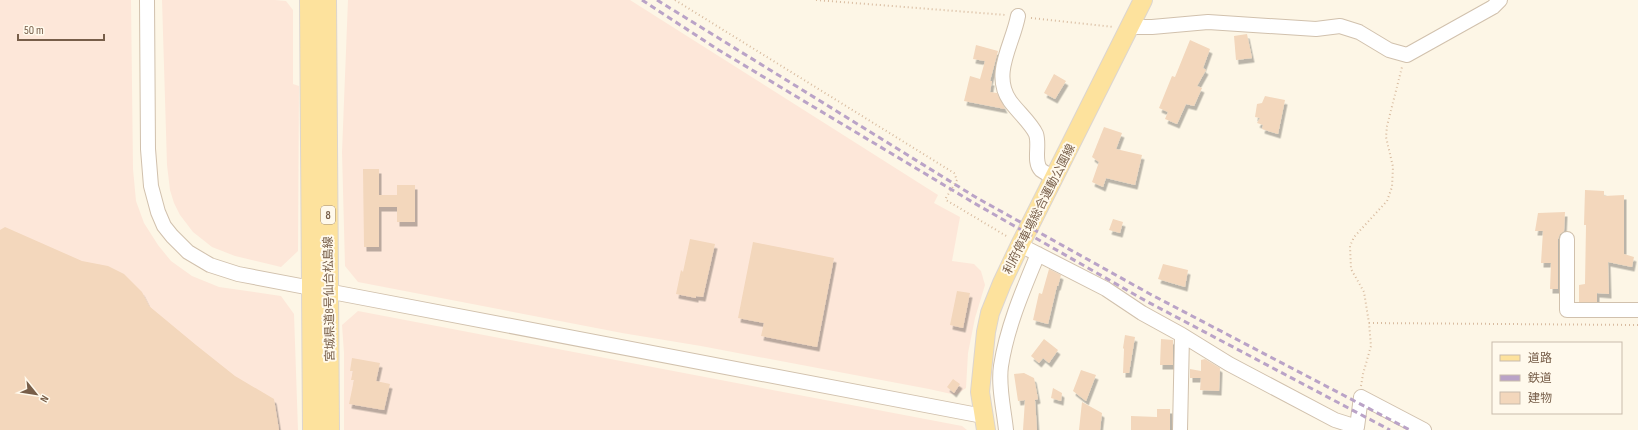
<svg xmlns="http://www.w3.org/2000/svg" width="1638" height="430" viewBox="0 0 1638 430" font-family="'Sofia Sans Condensed','Noto Sans JP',sans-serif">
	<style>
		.commercial { fill: #fde7d9 }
		.building { fill: #f3d7bc; filter: url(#shadow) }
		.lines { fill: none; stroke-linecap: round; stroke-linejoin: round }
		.minor-casing { stroke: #d1c1ad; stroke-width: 16 }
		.major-casing { stroke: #dcd5d0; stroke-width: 20 }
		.path { stroke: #d8bb9f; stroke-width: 2; stroke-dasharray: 1 3; stroke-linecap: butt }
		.minor { stroke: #fff; stroke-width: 14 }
		.major { stroke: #fde29d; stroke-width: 18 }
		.rail { stroke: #baa3c7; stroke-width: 3; stroke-dasharray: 6 4; stroke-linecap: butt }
		.labels { text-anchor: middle; stroke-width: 4; stroke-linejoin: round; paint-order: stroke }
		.shield { fill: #fff9ec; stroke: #a08c7a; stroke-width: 1 }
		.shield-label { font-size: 11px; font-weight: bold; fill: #775e49 }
		.street-label { font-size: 12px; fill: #775e49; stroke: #fff9ec }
	</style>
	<defs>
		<filter id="shadow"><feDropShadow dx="2.5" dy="4.5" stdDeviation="0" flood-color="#0004"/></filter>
	</defs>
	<rect width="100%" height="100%" fill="#fdf6e6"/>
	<path class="commercial" d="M0,0H131L133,169L136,201L144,223L158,245L171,261L192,276L219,287L281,296L294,314L298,430H0Z
		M162,0H275L286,1L293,10V84L299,86L298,251L281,267L235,256L212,247L193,232L180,215L174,203L170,190L167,165Z
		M348,0H630L938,195L934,203L960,217L952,261L974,264L981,271L985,285L975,318L968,353L966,388L956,395L929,389L701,346L622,333L358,282L345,266L342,152Z
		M358,311L962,426L967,430H344V353L342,325Z"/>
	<path class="building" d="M1247,34L1252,58L1236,60L1234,36Z
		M1190,40L1210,49L1203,68L1206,70L1197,86L1202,88L1194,106L1186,104L1177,124L1165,119L1168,112L1159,108L1172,76L1175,77Z
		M976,45L998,51L990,81H992L990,92L997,93L1005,109L964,101L970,76L980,79L985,61L973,59Z
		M1054,74L1066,81L1055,99L1044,93Z
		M1265,96L1285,100L1278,134L1262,129L1263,125L1257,123L1260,118L1255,117L1257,104L1262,103Z
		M1104,127L1122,133L1116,149L1142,155L1135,185L1106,178L1103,187L1092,182L1099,162L1092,157Z
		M363,169H379V195H397V185H415V222H397V207H379V247H364Z
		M1585,190L1604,191V196L1624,195V254L1634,257L1632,267L1608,262L1609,294L1597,293V302H1579V285L1585,284L1586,225H1584Z
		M1565,212L1564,231L1560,234L1558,239V289H1550L1551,263H1541L1543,231H1535L1538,213Z
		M1113,219L1123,222L1120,233L1109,230Z
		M5,227L82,261L108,266L124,274L142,292L149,306L196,345L235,376L274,399L279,430H0V230Z
		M690,239L715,244L703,297L696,296V298L676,294L681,270L683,272Z
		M753,242L834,258L817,347L761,336L764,323L738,318Z
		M1163,264L1188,270L1185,287L1158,279Z
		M1049,269L1061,275L1058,286H1057L1048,324L1033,320L1039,293L1042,294Z
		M957,291L970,293L963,328L950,325Z
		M1125,335L1135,337L1129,373H1123L1124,349L1123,348Z
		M1044,339L1058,350L1049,363L1043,358L1039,363L1031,356Z
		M1161,339L1173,340V365H1160Z
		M352,358L380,363L376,381L390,384L384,410L349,404L354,380H351L353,371H350Z
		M1205,359L1220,368L1219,391L1200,390L1201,378H1190V369L1201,371V360Z
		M1081,370L1096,375L1086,401L1073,391Z
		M1024,373L1034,378L1038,399L1035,400L1037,430H1023L1025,400L1018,401L1014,374Z
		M953,379L960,384L954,393L947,387Z
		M1053,388L1062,393L1061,401L1051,398Z
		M1082,402L1102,413L1100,430H1079Z
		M1157,409H1170V430H1131V416L1157,417Z"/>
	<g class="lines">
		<g class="minor-casing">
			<path id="minor" d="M147,0L148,149L151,186L158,212L164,226L172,236L188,252L210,265L238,274L348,295L983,416
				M1018,16C1013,44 991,74 1010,101C1017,111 1031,123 1036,134C1040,145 1033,162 1041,170C1045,173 1051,176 1055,178
				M1130,27H1152L1208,22L1316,29L1340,26L1359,32L1389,50L1407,55L1493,7L1500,0
				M1567,239V310H1638
				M1020,245L1106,289L1142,313L1182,335L1229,364L1335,420L1357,427L1361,397L1424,430
				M1006,430C1004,410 998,386 1001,366C1007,327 1023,290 1038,254
				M1180,430L1182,335"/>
		</g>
		<g class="major-casing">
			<path id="major" d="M309,0L312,430
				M327,0L330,430
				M986,430L980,392L986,332L990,313L1002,283L1020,245L1143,0"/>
		</g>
		<path class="path" d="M675,0L954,173L957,180L946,198V200L1008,237
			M816,0L1006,15
			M1031,18L1114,27
			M1369,323L1638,325
			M1361,386L1363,374L1371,346L1369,323L1364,292L1351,269L1350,246L1354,237L1387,201L1392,187L1393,167L1386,137L1387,126L1402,67"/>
		<use href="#minor" class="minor"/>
		<use href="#major" class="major"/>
		<path class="rail" d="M642,0L717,49L974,203L1146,301L1390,430
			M657,0L977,198L1150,294L1410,430"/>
	</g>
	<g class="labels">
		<rect class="shield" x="321" y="206" width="14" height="18" rx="3"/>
		<g class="shield-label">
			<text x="328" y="219">8</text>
		</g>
		<g class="street-label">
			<text transform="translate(1039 209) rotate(-63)" y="4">利府停車場総合運動公園線</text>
			<text transform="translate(329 299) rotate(-91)" y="4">宮城県道8号仙台松島線</text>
		</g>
	</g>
	<rect x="1492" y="342" width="130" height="72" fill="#fff9ec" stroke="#c9bbab"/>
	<rect x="1500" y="355" width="20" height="6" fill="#fde29d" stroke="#c9bbab"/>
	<text x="1528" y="362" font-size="12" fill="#775e49">道路</text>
	<rect x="1500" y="375" width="20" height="6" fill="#baa3c7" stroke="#c9bbab"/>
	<text x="1528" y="382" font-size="12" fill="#775e49">鉄道</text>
	<rect x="1500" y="392" width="20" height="12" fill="#f3d7bc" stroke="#c9bbab"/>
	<text x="1528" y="402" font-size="12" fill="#775e49">建物</text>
	<g transform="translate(36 394) rotate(120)" stroke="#fff9ec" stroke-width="3" paint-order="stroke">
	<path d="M0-3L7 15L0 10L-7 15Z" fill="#775e49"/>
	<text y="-6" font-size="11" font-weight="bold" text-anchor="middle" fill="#775e49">N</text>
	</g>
	<path d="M18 34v6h86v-6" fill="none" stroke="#775e49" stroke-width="2"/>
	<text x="24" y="34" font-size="12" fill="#775e49" stroke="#fff9ec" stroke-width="3" paint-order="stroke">50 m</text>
</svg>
